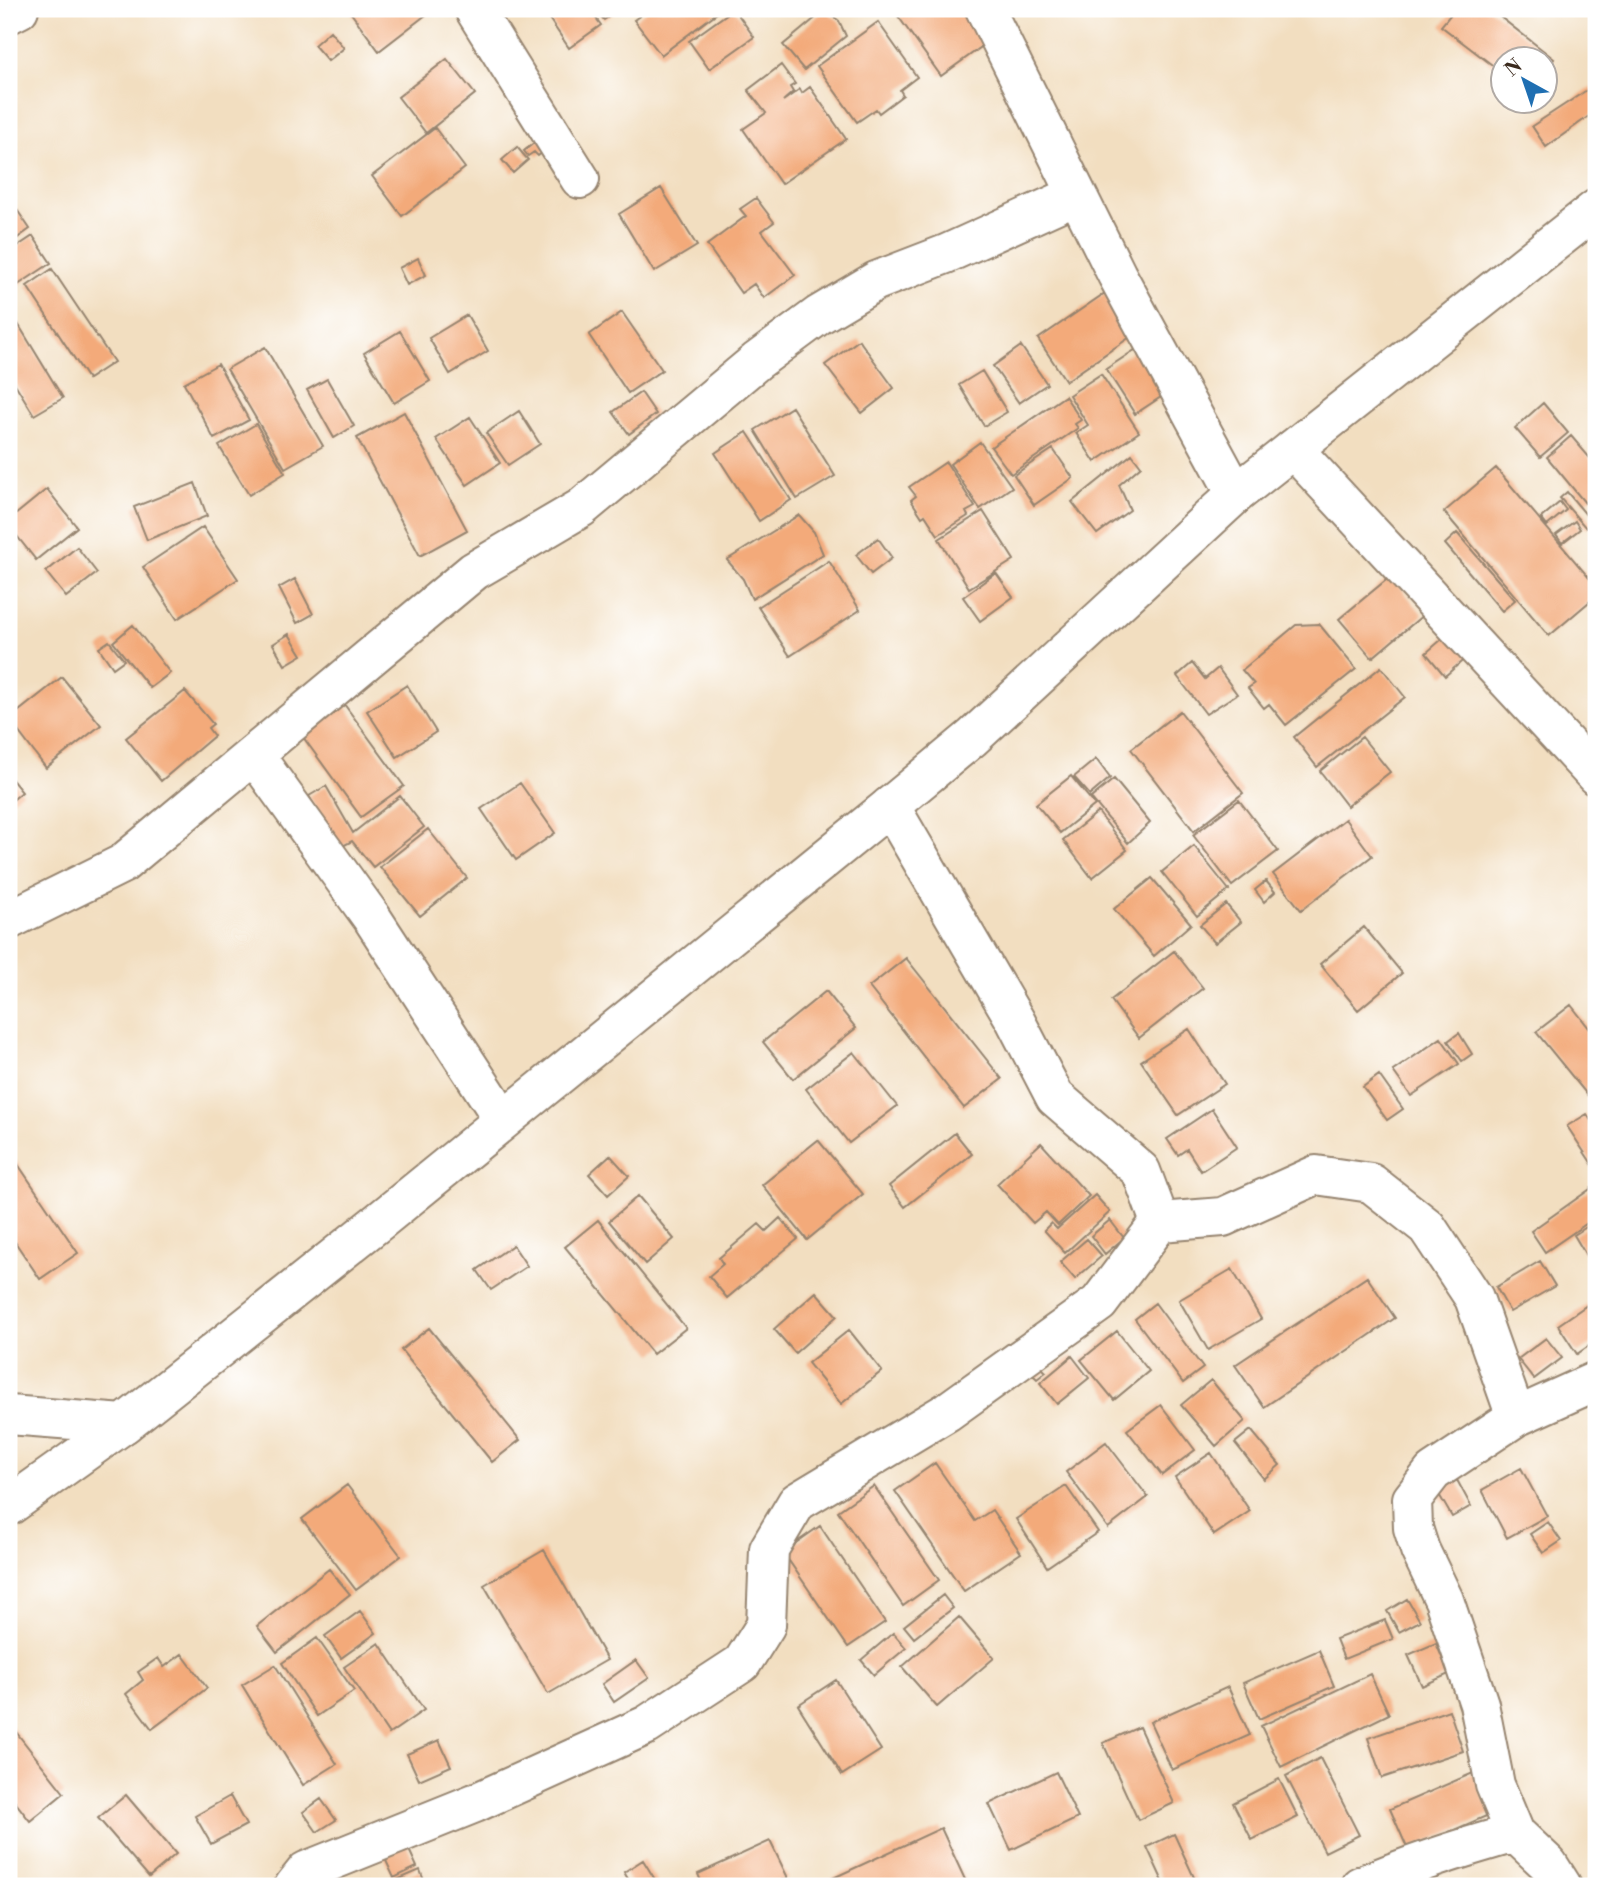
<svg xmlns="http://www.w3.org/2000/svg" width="1605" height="1895" viewBox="0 0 1605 1895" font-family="'Libre Bodoni',serif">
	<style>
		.building { fill: #f3aa7a }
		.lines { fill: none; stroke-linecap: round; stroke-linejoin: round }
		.street-casing { stroke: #96846f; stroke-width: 42 }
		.secondary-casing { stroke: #96846f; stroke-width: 42 }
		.street { stroke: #fff; stroke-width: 38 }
		.secondary { stroke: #fff; stroke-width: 38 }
	</style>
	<rect width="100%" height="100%" fill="#fff"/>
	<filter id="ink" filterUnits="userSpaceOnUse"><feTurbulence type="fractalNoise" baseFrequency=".0143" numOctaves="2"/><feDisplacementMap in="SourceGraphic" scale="14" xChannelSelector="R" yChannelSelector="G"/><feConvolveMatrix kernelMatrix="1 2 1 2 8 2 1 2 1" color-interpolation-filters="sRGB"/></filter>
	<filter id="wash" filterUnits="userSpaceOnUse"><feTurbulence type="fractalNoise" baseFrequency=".00686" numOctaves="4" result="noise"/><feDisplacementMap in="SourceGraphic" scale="28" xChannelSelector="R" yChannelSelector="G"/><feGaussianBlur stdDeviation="1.57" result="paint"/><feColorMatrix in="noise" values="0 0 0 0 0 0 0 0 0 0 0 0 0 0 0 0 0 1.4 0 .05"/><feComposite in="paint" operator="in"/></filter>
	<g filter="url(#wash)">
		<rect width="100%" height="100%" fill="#f2dec0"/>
		<g id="blocks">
			<path class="building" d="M357,9H430L431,11L379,51L351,13Z
				M560,9H589L601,25L569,48L548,17Z
				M595,9H620L604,20Z
				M649,9H722L661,55L634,20Z
				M734,9L754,37L709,69L689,41Z
				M908,9H977L995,37L941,76L898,16Z
				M1455,9H1490L1554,59L1546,70V60H1504V74L1441,26Z
				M825,10L839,21L846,36L804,70L783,45Z
				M878,22L917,77L900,90L903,95L879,113L876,109L857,122L817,66Z
				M330,31L344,48L328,61L314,45Z
				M447,59L475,94L426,133L398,97Z
				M781,65L795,84L790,87L793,92L783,101L800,89L802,93L810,87L846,139L781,184L743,129L766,113L748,90Z
				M1596,84V111L1546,147L1532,126Z
				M435,128L465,168L402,216L372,176Z
				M540,138L548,148L538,156L534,152L528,156L524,151Z
				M517,147L528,160L513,173L502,160Z
				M661,188L697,246L654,272L619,214Z
				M9,198L30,229L9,244Z
				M756,198L774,222L762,231L795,275L764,298L754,284L741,293L707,245L746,216L740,209Z
				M33,236L51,263L9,291V252Z
				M418,258L426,275L407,285L399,268Z
				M52,269L114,362L88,379L27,286Z
				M1105,293L1133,335L1066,381L1038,339Z
				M9,309L63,398L34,415L9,374Z
				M622,312L662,370L628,393L589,335Z
				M467,315L488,351L450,374L429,338Z
				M400,331L430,381L394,403L364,353Z
				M859,340L894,388L862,413L825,365Z
				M1144,344L1173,389L1135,414L1106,369Z
				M1021,346L1047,384L1019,403L993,366Z
				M265,347L323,446L285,468L227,369Z
				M218,364L249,420L214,439L184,383Z
				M982,371L1007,412L984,426L959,385Z
				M1101,374L1139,432L1095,462L1076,433L1088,425L1069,395Z
				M327,379L354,426L334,438L307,390Z
				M641,392L656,414L629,434L613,412Z
				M1065,396L1081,420L1075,424L1078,428L1011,474L991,447Z
				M1543,403L1568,433L1540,457L1515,428Z
				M792,407L835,476L797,499L755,430Z
				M519,411L540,444L508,465L486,433Z
				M404,412L467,530L420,556L357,438Z
				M470,417L500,463L467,485L436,439Z
				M256,424L285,473L249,495L219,446Z
				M747,432L791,500L759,521L715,453Z
				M1571,436L1596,465V493L1585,503L1547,457Z
				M980,442L1012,487L980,509L950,464Z
				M1053,449L1073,478L1034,505L1014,475Z
				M1132,454L1141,466L1119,485L1130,510L1097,534L1072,502Z
				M946,462L975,507L966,512L968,516L938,535L925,515L922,517L911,500L916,496L909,487Z
				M1496,468L1596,586V596L1549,636L1444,512Z
				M195,483L207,516L147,540L134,507Z
				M47,489L77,527L36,560L9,526V520Z
				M1567,492L1593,523L1586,528L1560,498Z
				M1560,502L1566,510L1547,526L1541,518Z
				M983,511L1014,560L969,588L939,539Z
				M799,515L814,532L823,554L752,599L743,579L727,560Z
				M1575,521L1580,529L1562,543L1556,535Z
				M203,527L238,579L177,619L143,567Z
				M1457,533L1515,600L1502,611L1445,544Z
				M878,538L892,558L871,574L856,555Z
				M77,547L97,573L66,597L46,572Z
				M829,561L860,610L790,656L758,607Z
				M996,573L1013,597L980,621L963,597Z
				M1391,576L1423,615L1372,658L1339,619Z
				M295,579L313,614L297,623L279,588Z
				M1319,624L1356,669L1286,725L1269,704L1264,708L1248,688L1254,684L1242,670L1296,625Z
				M133,625L170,673L150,688L113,642Z
				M1449,633L1468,656L1445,676L1426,653Z
				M289,634L302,655L285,665L273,644Z
				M109,641L124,660L113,668L99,648Z
				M1192,663L1205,679L1218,668L1237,694L1206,714L1177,676Z
				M1381,667L1405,697L1317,767L1294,737Z
				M62,677L101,725L46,768L9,719Z
				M407,685L436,732L397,757L367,711Z
				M185,691L213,724L208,728L214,736L161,781L126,738Z
				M344,704L404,786L361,817L303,737Z
				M1180,711L1243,793L1194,831L1131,749Z
				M1362,737L1390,772L1347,806L1320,771Z
				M1096,759L1110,778L1090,795L1074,777Z
				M9,776L22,792L9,803Z
				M1071,776L1095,805L1060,833L1036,804Z
				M1114,779L1150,823L1128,843L1091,798Z
				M520,783L555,833L516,860L481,809Z
				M326,786L353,833L400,796L424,827L373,867L352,841L339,848L309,796Z
				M1239,800L1278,851L1232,886L1193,835Z
				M1098,812L1127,850L1092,878L1063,840Z
				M1345,819L1372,856L1301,910L1273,874Z
				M428,829L467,878L420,916L380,867Z
				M1194,846L1229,890L1197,916L1162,872Z
				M1152,878L1191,924L1154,956L1114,909Z
				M1266,881L1275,892L1264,902L1255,890Z
				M1226,904L1241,922L1215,943L1200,925Z
				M1364,927L1402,973L1358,1010L1320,964Z
				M1174,951L1203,988L1139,1038L1111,1000Z
				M906,958L1002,1079L964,1108L869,987Z
				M826,991L856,1028L793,1079L763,1042Z
				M1571,1005L1596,1037V1091L1589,1097L1536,1032Z
				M1189,1029L1225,1084L1178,1115L1141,1061Z
				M1459,1033L1472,1054L1462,1061L1448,1041Z
				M1441,1038L1459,1064L1411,1096L1393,1071Z
				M854,1052L897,1106L849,1143L806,1089Z
				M1379,1075L1403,1109L1387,1120L1363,1087Z
				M1212,1109L1237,1147L1201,1171L1187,1149L1178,1155L1167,1139Z
				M1587,1114L1596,1129V1170L1567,1126Z
				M955,1133L972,1154L905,1207L889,1186Z
				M818,1140L863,1194L807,1240L762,1185Z
				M1041,1143L1089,1196L1058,1225L1046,1212L1033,1223L997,1184Z
				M9,1151L78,1253L40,1279L9,1233Z
				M610,1155L629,1176L608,1195L589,1174Z
				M1596,1185V1217L1545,1252L1531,1231Z
				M1095,1195L1110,1212L1065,1253L1044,1230L1051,1223L1057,1229Z
				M638,1196L674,1239L645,1264L609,1221Z
				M780,1218L798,1239L727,1298L709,1276L723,1264L719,1258L759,1224L766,1231Z
				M598,1220L686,1328L653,1354L565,1247Z
				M1110,1220L1124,1238L1105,1254L1091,1236Z
				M1596,1221V1272L1574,1235Z
				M1087,1239L1102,1256L1075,1279L1060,1262Z
				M513,1245L527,1266L491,1290L477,1270Z
				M1540,1261L1555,1286L1510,1312L1496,1287Z
				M1232,1269L1261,1319L1208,1350L1179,1300Z
				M1367,1277L1395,1318L1264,1407L1235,1365Z
				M816,1292L837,1316L795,1353L774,1329Z
				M1155,1303L1203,1368L1183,1383L1135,1319Z
				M1590,1303L1596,1313V1341L1577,1354L1558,1325Z
				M429,1328L520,1440L492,1462L401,1350Z
				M849,1330L882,1371L841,1404L808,1363Z
				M1117,1331L1149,1371L1114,1400L1081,1360Z
				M1546,1338L1562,1358L1534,1379L1518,1359Z
				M1072,1356L1089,1378L1057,1404L1040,1383Z
				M1041,1367L1046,1372L1037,1379L1032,1374Z
				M1211,1380L1245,1421L1216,1446L1181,1405Z
				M1161,1405L1195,1450L1162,1475L1127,1430Z
				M1251,1430L1280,1465L1264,1479L1235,1443Z
				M1106,1442L1148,1497L1108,1528L1066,1472Z
				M1211,1453L1250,1511L1214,1535L1175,1477Z
				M935,1463L975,1521L992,1510L1021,1553L964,1591L895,1491Z
				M1521,1468L1547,1516L1507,1538L1482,1490Z
				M1457,1480L1471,1506L1452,1517L1437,1491Z
				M347,1485L401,1556L356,1590L302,1519Z
				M874,1486L939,1580L903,1606L838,1511Z
				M1066,1486L1098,1532L1047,1567L1016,1519Z
				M1548,1522L1561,1541L1543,1553L1530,1534Z
				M820,1526L885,1622L848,1647L783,1552Z
				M544,1550L607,1660L548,1694L484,1585Z
				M329,1569L350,1594L277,1652L257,1626Z
				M943,1595L953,1608L914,1638L904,1626Z
				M1407,1599L1420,1621L1399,1632L1387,1611Z
				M360,1611L376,1633L341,1658L325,1636Z
				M959,1617L994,1658L937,1707L902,1667Z
				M1385,1620L1393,1639L1344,1659L1336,1639Z
				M893,1633L906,1648L874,1675L861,1660Z
				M317,1638L354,1691L317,1716L282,1663Z
				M379,1643L424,1710L389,1734L344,1667Z
				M1436,1643L1449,1674L1422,1686L1408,1655Z
				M1319,1650L1334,1686L1259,1719L1243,1683Z
				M182,1654L207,1688L152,1729L126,1694L143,1680L138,1672L158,1658L164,1667Z
				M636,1660L649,1678L614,1702L602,1684Z
				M275,1665L337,1764L303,1785L242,1685Z
				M1370,1674L1389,1714L1281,1767L1261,1726Z
				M836,1680L881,1750L842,1775L798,1705Z
				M1228,1687L1250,1735L1172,1770L1150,1722Z
				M1449,1710L1463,1751L1382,1778L1368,1738Z
				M9,1723L64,1793L30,1821L9,1794Z
				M1139,1727L1174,1803L1138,1820L1103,1743Z
				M439,1740L451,1766L419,1780L407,1754Z
				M1320,1758L1359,1835L1325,1852L1286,1776Z
				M1056,1772L1078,1818L1011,1850L989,1804Z
				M1473,1773L1491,1814L1408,1850L1390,1809Z
				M1279,1779L1298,1817L1252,1840L1233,1803Z
				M126,1795L176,1854L149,1877L98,1818Z
				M230,1796L246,1825L211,1844L195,1816Z
				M321,1799L336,1820L317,1832L303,1812Z
				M941,1828L968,1886H816Z
				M1174,1834L1198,1886H1165L1147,1847Z
				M405,1841L417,1867L394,1878L382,1852Z
				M770,1841L788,1878L771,1886H703L698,1874Z
				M643,1860L659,1886H632L624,1872Z
				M420,1870L426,1886H383Z"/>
		</g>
	</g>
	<g filter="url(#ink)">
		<use href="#blocks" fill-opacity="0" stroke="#96846f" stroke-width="2"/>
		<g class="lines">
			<g class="street-casing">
				<path id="street" d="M474,9L580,179
					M985,9L1117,275L1236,494
					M9,14L19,9
					M1293,449L1596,776
					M250,759L265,770L372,918L503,1119
					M9,920L122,864L474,571L581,508L757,361L819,315L876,281L946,254L1076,195
					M1160,1222L1223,1217L1316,1175L1371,1183L1427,1227L1474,1298L1516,1417
					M9,1506L124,1424
					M294,1886L306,1871L475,1803L647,1725L742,1663L766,1625L769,1549L797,1502L947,1412L1099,1303L1160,1222L1141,1171L1055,1097L1015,1020L890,806
					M1360,1886C1411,1864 1461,1848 1515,1833
					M1562,1886L1548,1864L1515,1833L1495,1785L1479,1704L1444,1600L1420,1550L1413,1528L1412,1499L1433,1472L1516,1417L1596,1381"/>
			</g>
			<g class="secondary-casing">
				<path id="secondary" d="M9,1415L124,1424L381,1220L890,806L972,738L1236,494L1596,209"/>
			</g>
			<use href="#street" class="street"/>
			<use href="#secondary" class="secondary"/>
		</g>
	</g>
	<rect width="1605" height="1895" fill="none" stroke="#fff" stroke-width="35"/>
	<g transform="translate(1524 80) rotate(320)"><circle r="33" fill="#ffffff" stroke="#b1aaa5" stroke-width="2"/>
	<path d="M0-5L12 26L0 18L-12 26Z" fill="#1f6fb2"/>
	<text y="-10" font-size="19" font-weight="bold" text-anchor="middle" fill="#3b2a1e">N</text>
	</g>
</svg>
